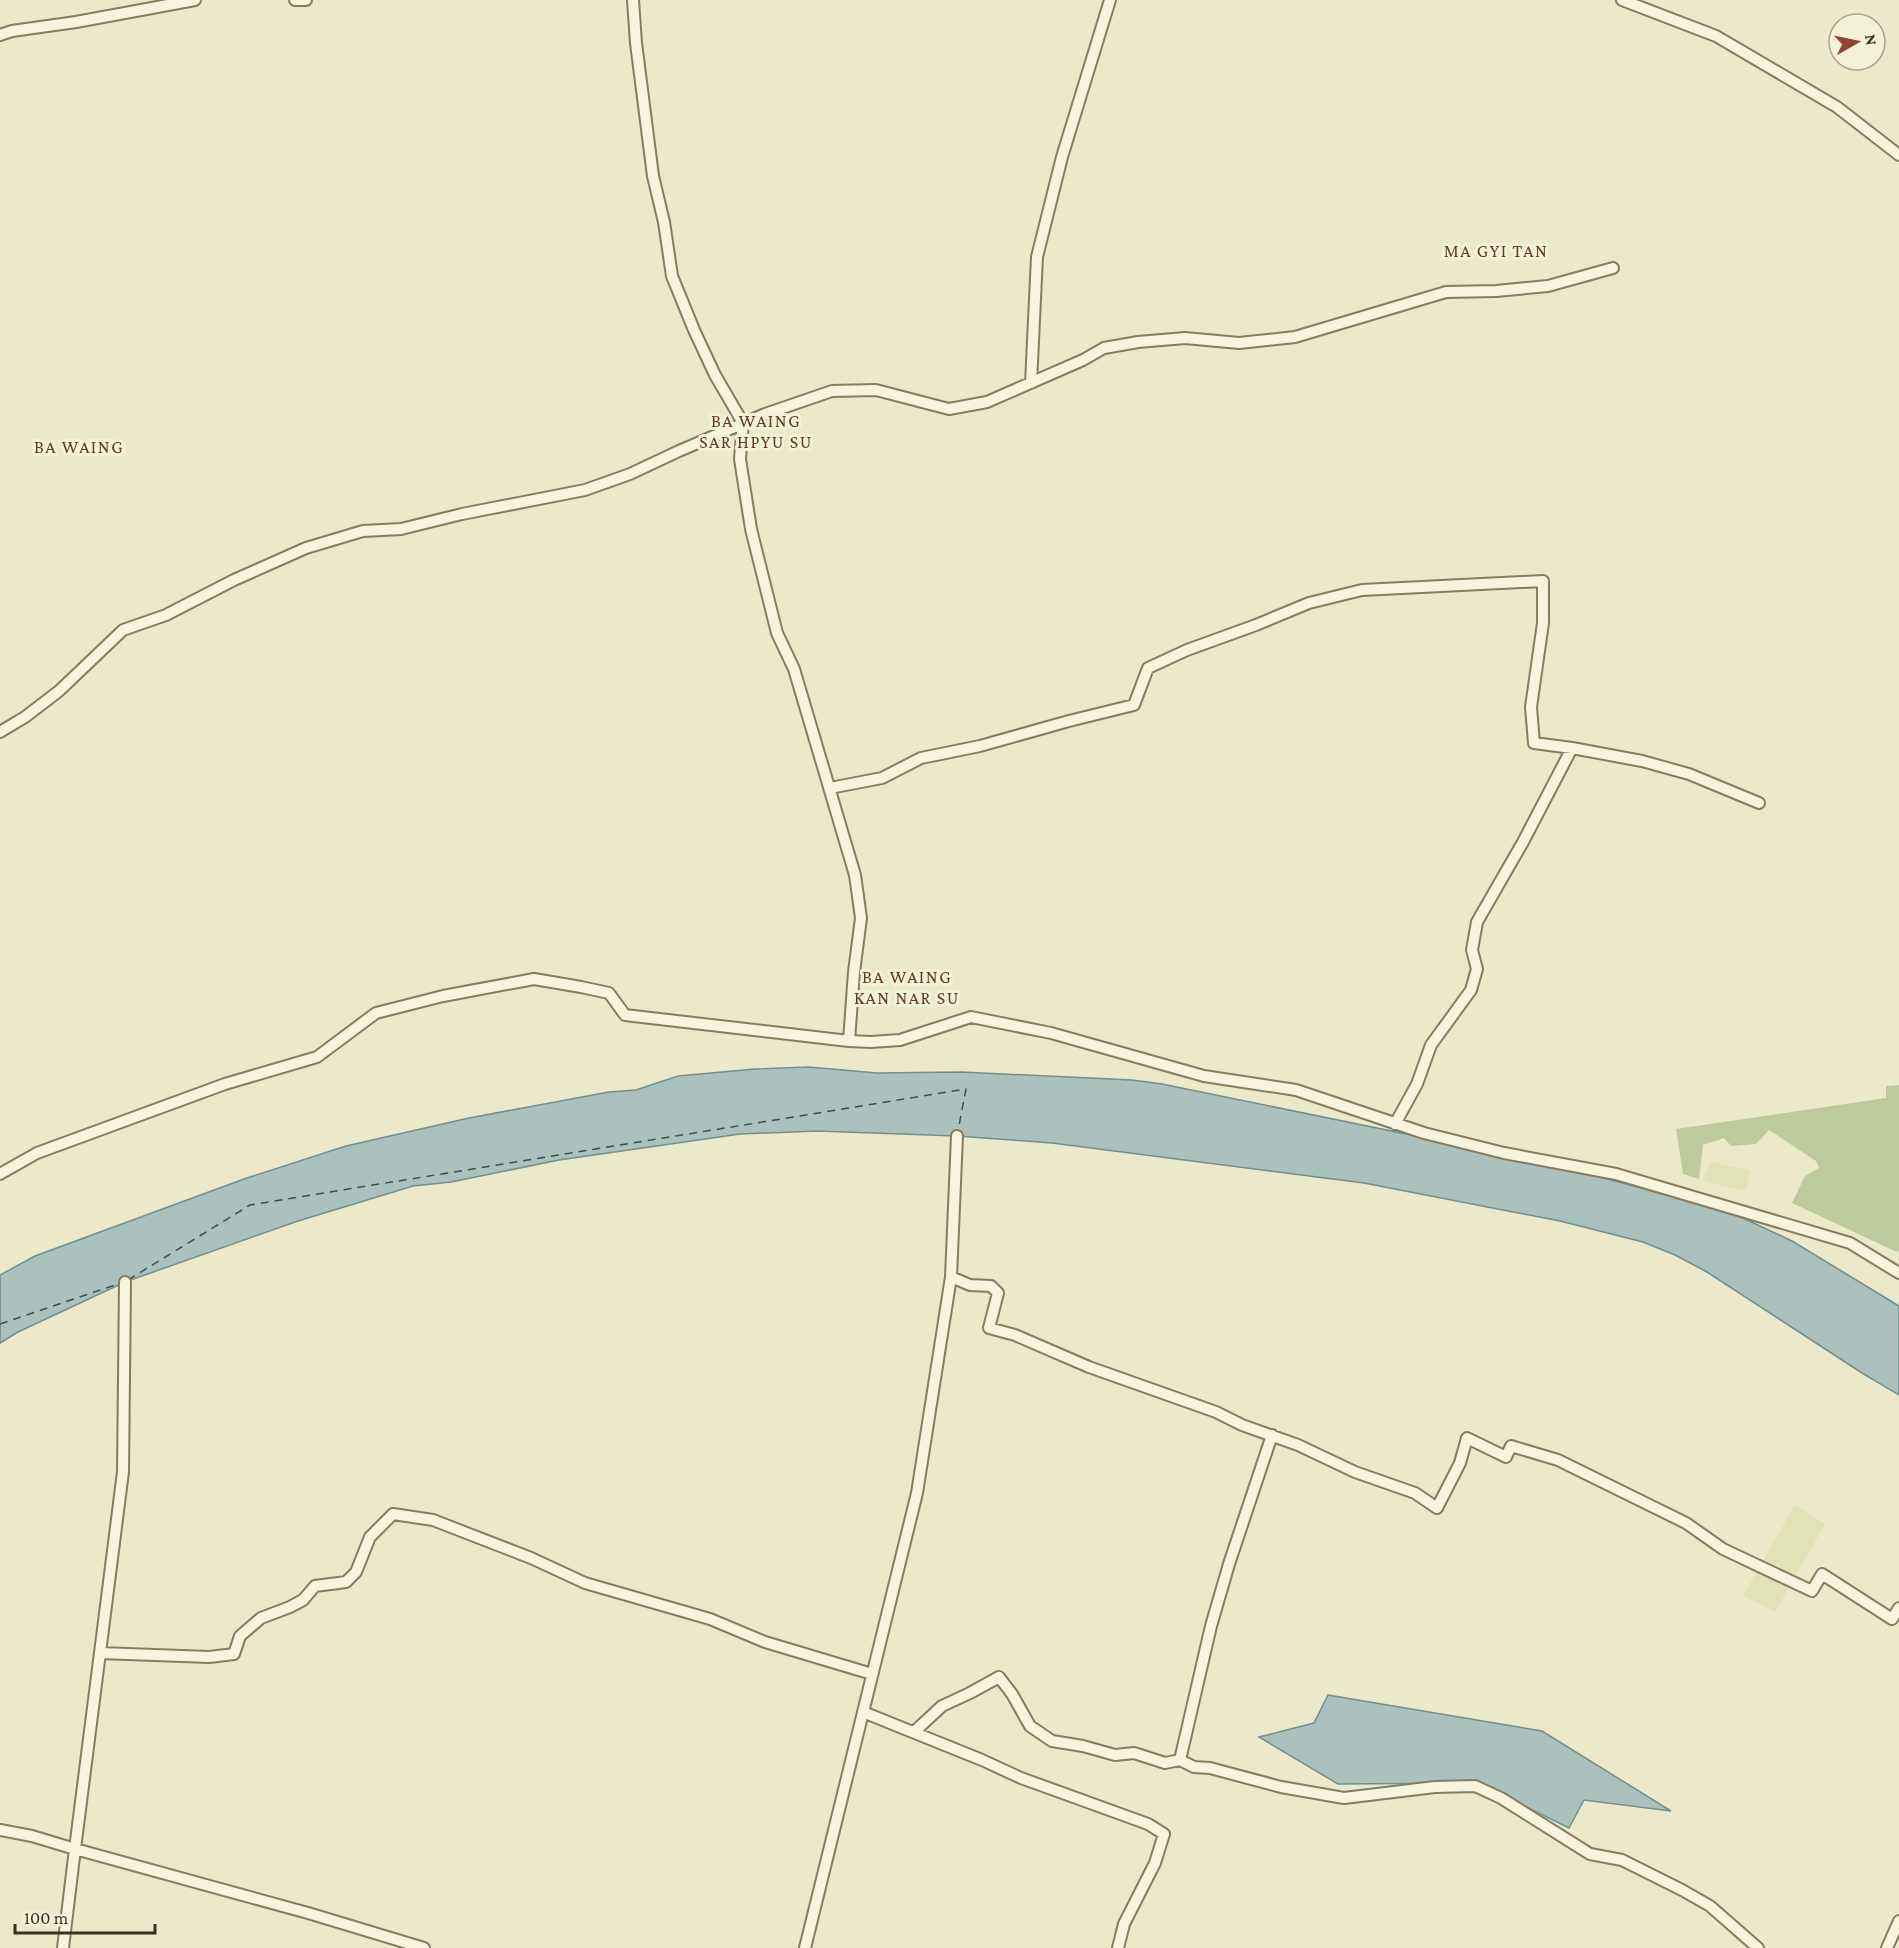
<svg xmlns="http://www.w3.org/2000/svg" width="1899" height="1948" viewBox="0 0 1899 1948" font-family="'Crimson Pro',serif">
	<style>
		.farmland { fill: #e1e2b8 }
		.green { fill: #bdca9e }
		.water { fill: #aac1be; stroke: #718f8d; stroke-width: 1.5 }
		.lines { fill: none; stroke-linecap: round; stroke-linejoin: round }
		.ferry { stroke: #325458; stroke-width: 1.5; stroke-dasharray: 8 6; stroke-linecap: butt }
		.street-casing { stroke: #887c5f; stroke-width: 14 }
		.street { stroke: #f7f4dd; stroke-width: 10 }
		.labels { text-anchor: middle; stroke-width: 6; stroke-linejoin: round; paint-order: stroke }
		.quarter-label { font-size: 18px; letter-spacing: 1.5px; fill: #643c24; stroke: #f4f1d9 }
	</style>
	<rect width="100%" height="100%" fill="#ece8ca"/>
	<path class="farmland" d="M1710,1162L1750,1170L1745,1191L1703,1181Z
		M1795,1505L1825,1524L1775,1612L1743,1596Z"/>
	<path class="green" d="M1899,1085V1250L1897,1252L1792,1203L1805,1176L1819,1168L1816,1161L1769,1130L1756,1144L1731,1146L1724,1138L1703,1145L1699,1179L1683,1174L1676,1129L1886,1098V1086Z"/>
	<path class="water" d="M809,1067L877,1073L962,1072L1132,1080L1162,1084L1543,1162L1728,1211L1792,1241L1899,1306V1395L1862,1373L1707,1272L1675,1255L1643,1242L1560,1221L1364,1183L1052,1143L957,1136L817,1131L740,1134L559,1160L451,1182L413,1186L298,1221L125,1282L18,1332L0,1343V1275L35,1256L244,1179L346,1146L469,1118L609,1092L636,1090L678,1076L755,1069Z
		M1328,1695L1542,1731L1671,1811L1584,1800L1569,1828L1478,1783L1338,1784L1259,1737L1314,1723Z"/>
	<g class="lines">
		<path class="ferry" d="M128,1280L250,1205L966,1089L958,1131
			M0,1324L121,1283"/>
		<g class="street-casing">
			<path id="street" d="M295,0H306
				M633,0L636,43L653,176L664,222L672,276L694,330L715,375L743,423L740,459L751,529L777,633L794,669L855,875L861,918L854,972L849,1041
				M1622,0L1716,36L1837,107L1899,155
				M0,35L12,31L76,22L195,0
				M1031,383L1037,257L1062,157L1110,0
				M0,732L25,717L59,691L123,630L166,615L234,580L306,548L363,531L401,529L462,514L585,490L630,474L679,451L765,414L832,391L876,390L949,409L987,402L1083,360L1104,348L1138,342L1185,338L1239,343L1295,337L1446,292L1496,291L1548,286L1613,268
				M830,788L882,778L921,758L980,746L1069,721L1134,705L1148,668L1187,650L1256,625L1309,603L1362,590L1543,581V623L1531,707L1534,743L1572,748L1642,761L1689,774L1759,803
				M1395,1124L1417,1084L1431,1045L1471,990L1477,969L1472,950L1477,922L1523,842L1572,748
				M0,1174L37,1153L225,1084L317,1057L376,1013L443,996L534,979L581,987L609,993L625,1015L849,1041L871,1042L900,1040L971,1017L1051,1033L1204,1076L1296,1090L1424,1133L1504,1153L1616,1174L1850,1243L1899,1273
				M951,1277L970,1285L991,1286L998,1293L989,1328L1015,1335L1089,1367L1216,1412L1242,1425L1298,1445L1355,1472L1415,1493L1437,1508L1460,1463L1467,1438L1506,1457L1511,1446L1558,1460L1686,1523L1723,1549L1812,1591L1822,1574L1892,1619L1899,1608
				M125,1282L123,1472L75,1849L308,1913L424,1948
				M1272,1435L1229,1564L1211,1626L1180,1760L1194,1767L1210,1768L1281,1787L1344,1798L1435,1787L1475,1786L1501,1798L1590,1854L1622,1860L1682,1890L1710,1906L1758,1948
				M100,1653L209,1657L234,1654L240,1636L261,1618L290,1607L303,1600L315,1586L346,1582L356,1572L370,1537L393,1514L433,1520L531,1558L585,1583L710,1619L765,1642L872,1674
				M863,1712L982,1760L1021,1778L1148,1824L1164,1834L1155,1863L1124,1924L1118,1948
				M914,1732L942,1706L970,1693L999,1677L1012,1694L1030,1726L1052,1741L1083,1746L1115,1755L1134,1753L1165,1763L1180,1760
				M0,1830L32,1836L75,1849L63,1948
				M805,1948L917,1493L951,1277L957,1136
				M1887,1948L1899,1921"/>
		</g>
		<use href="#street" class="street"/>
	</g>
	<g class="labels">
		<g class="quarter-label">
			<text x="1496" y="257">MA GYI TAN</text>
			<text x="756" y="427">BA WAING<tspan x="756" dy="21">SAR HPYU SU</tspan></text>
			<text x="79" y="453">BA WAING</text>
			<text x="907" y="983">BA WAING<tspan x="907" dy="21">KAN NAR SU</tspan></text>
		</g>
	</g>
	<g transform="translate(1857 42) rotate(81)"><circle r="28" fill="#f4f1d9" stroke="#aaa490" stroke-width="1.5"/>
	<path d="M0-4.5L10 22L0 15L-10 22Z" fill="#934333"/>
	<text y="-9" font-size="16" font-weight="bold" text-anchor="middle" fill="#3a3122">N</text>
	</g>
	<path d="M15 1924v9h140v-9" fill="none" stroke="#3a3122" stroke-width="3"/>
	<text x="24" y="1924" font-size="18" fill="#3a3122" stroke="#f4f1d9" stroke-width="4.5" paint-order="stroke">100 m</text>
</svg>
